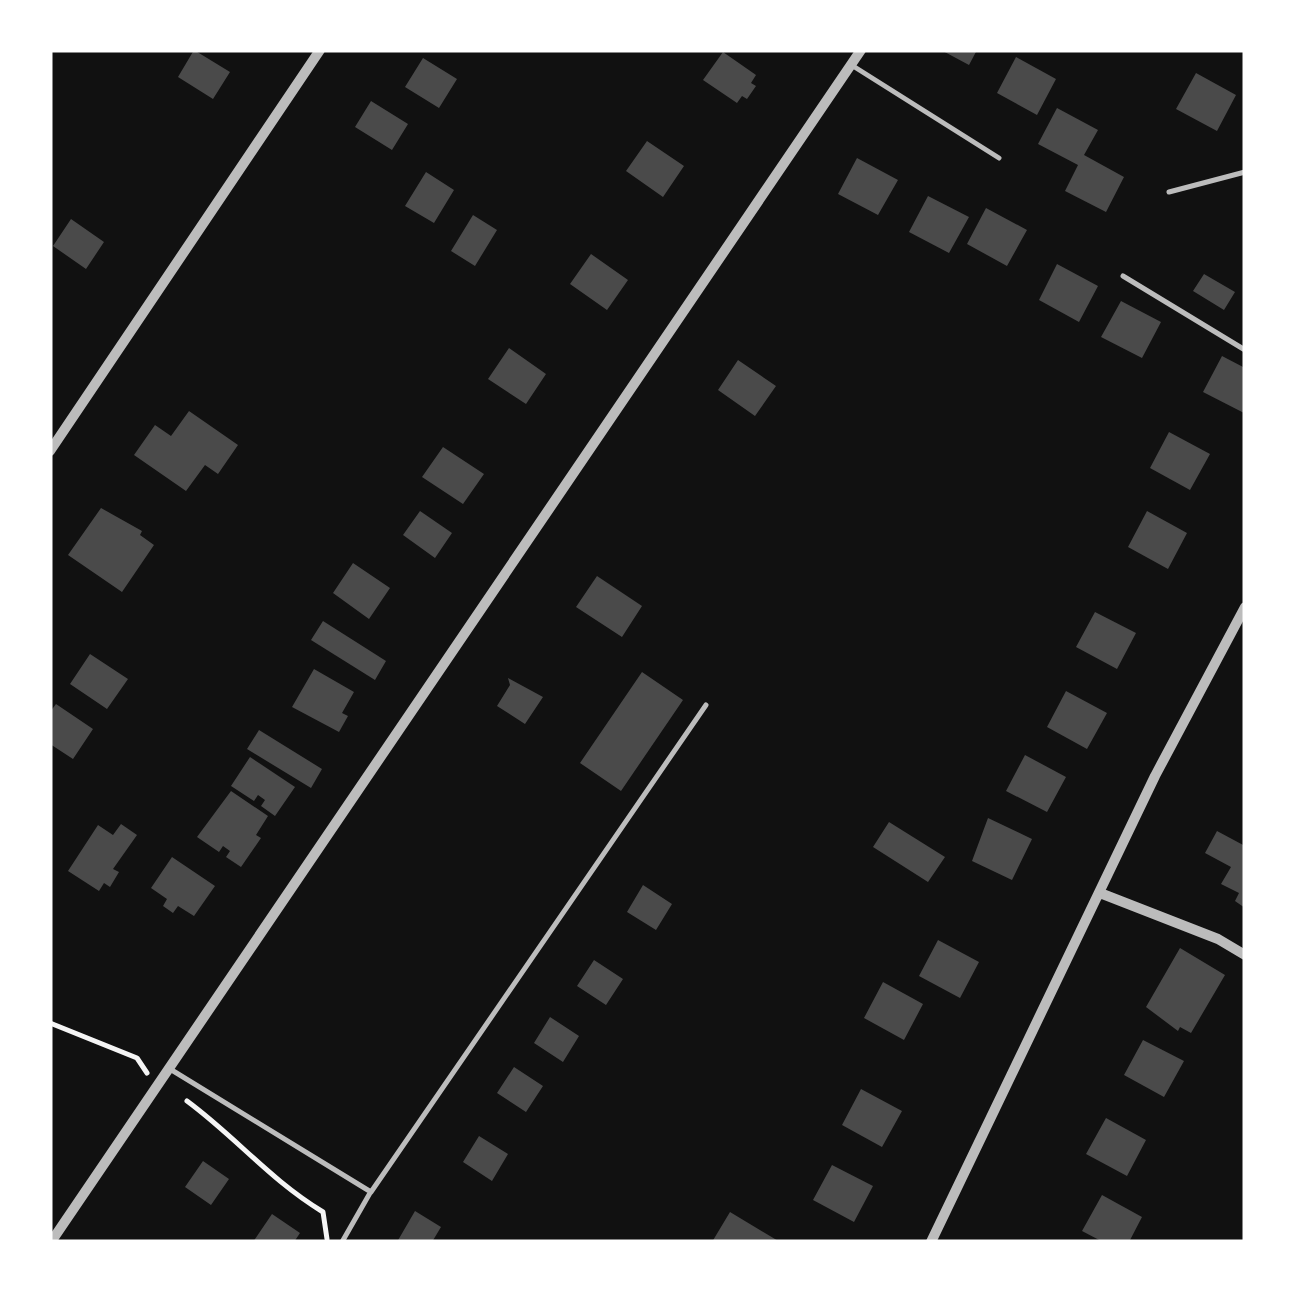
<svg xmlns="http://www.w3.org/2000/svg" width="1295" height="1292" viewBox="0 0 1295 1292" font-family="'Exo 2',sans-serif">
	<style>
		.building { fill: #4a4a4a }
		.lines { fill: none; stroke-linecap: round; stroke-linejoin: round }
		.path { stroke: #f5f5f5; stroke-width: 5 }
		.service { stroke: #bcbcbc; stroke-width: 5 }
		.minor { stroke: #bcbcbc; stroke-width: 10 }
	</style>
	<rect width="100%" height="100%" fill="#111"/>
	<path class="building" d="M194,50L230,72L213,99L178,77Z
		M941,50H977L969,65Z
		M723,52L756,75L751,83L756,86L747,99L742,96L737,103L703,80Z
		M1016,57L1056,79L1037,115L997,93Z
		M423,58L457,79L439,108L405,87Z
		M1196,73L1236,95L1217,131L1176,109Z
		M371,101L408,124L392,150L355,127Z
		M1057,108L1098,130L1084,155L1124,177L1106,212L1065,191L1078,165L1038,144Z
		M647,141L684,166L663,197L626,171Z
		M857,158L898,180L878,215L838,194Z
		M426,172L454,190L434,223L405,206Z
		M928,196L969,217L949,253L909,232Z
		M986,208L1027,230L1007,266L967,244Z
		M473,215L497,230L475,266L451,251Z
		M71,219L104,242L86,269L53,246Z
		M591,254L628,280L607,310L570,284Z
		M1057,264L1098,286L1079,322L1039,300Z
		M1204,274L1235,292L1224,310L1193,291Z
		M1121,301L1161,322L1142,358L1101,337Z
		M509,348L546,374L526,404L488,379Z
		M1222,356L1245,368L1244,413L1203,392Z
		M738,360L776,386L755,416L718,390Z
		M189,411L238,445L218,474L205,465L186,491L134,455L155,425L171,436Z
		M1169,432L1210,454L1190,490L1150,468Z
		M443,447L484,474L463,504L422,477Z
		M101,508L142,531L140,535L154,545L122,592L68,555Z
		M420,511L452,533L435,558L403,535Z
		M1147,511L1187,533L1168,569L1128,547Z
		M353,563L390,588L369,619L333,593Z
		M597,576L642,606L622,637L576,607Z
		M1095,612L1136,633L1117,669L1076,647Z
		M323,621L386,661L375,680L311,640Z
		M90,654L128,679L107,709L70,684Z
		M314,669L354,692L342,713L348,716L339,732L292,707Z
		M642,672L683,700L621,791L580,763Z
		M508,678L543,697L525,724L497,706L510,685Z
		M1066,691L1107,713L1087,749L1047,727Z
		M56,704L93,729L73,759L50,744V712Z
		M259,730L322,769L311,788L247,749Z
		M1025,755L1066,777L1047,812L1006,791Z
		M250,757L295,787L275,816L261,806L265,800L258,795L254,801L231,786Z
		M231,791L268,816L256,835L261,838L241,867L226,857L230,851L223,846L219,852L197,837Z
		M988,818L1032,839L1012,880L972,861Z
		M889,822L945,857L928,882L873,847Z
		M121,824L137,835L113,869L119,872L110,887L104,883L99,891L68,871L98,825L113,835Z
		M1217,831L1245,846V908L1235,901L1239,893L1221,884L1231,867L1205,853Z
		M172,857L215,886L194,916L178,906L173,913L163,906L167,899L151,888Z
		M643,885L672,904L656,930L627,912Z
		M938,940L979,962L960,998L919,976Z
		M1180,948L1225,975L1191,1033L1180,1027L1178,1031L1146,1007Z
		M594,960L623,979L606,1005L577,986Z
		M883,982L923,1004L904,1040L864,1018Z
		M550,1017L579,1036L563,1062L534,1043Z
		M1143,1040L1184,1061L1164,1097L1124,1075Z
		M514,1067L543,1086L526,1112L497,1093Z
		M861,1089L902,1111L882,1147L842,1125Z
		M1106,1118L1146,1140L1127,1176L1086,1154Z
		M479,1136L508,1154L492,1181L463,1162Z
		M203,1161L229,1179L211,1205L185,1187Z
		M832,1165L873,1186L854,1222L813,1200Z
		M1102,1195L1142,1217L1129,1242H1103L1082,1231Z
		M415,1211L441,1227L432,1242H397Z
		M730,1212L780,1242H712Z
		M272,1214L300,1233L294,1242H253Z"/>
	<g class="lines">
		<path class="path" d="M50,1023L137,1058L147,1073
			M187,1101C237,1138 269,1179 323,1212L327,1239"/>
		<path class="service" d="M853,66L999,158
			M1169,192L1245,172
			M1123,276L1245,350
			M170,1069L371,1192L706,705
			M342,1242L370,1193"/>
		<path class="minor" d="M50,451L320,50
			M1100,893L1218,939L1245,955
			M51,1242L861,50
			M931,1242L1155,776L1245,607"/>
	</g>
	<rect width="1295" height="1292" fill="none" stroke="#ffffff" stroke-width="105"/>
</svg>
